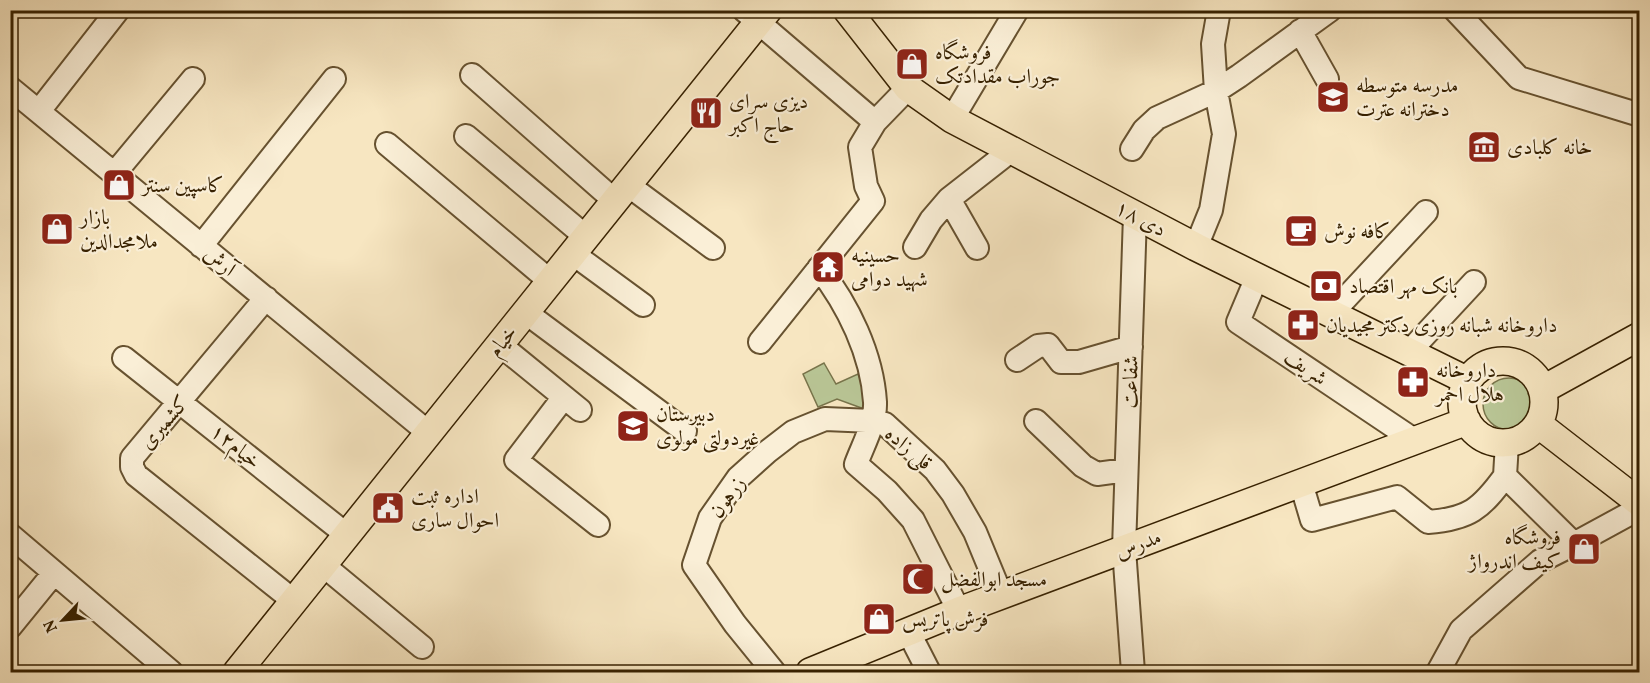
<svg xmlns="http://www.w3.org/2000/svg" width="1650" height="683" viewBox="0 0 1650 683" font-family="Vollkorn,Amiri,serif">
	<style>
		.green { fill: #b9c696; stroke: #78744b; stroke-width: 1.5 }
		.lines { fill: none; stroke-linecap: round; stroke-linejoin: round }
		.minor-casing { stroke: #675230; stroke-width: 26 }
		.major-casing { stroke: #372100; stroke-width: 30 }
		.minor { stroke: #faefd7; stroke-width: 22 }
		.major { stroke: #f7e6c1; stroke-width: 27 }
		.labels { text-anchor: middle; stroke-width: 4.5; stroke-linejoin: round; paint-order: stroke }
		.poi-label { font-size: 21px; fill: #372100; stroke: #faefd7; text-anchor: start }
		.street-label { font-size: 21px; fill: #372100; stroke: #faefd7 }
	</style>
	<rect width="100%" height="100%" fill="#f7e6c1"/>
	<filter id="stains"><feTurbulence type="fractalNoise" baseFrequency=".00333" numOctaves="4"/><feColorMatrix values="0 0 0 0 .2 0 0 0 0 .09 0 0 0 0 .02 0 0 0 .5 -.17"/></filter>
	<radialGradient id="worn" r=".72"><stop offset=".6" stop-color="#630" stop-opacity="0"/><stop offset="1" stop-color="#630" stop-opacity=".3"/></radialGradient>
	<path class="green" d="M824,363L836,384L858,374L871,404L867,410L837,399L818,407L803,374Z
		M1483 404a26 26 0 1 1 52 0a26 26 0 1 1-52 0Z"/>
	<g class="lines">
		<g class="minor-casing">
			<path id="minor" d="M744,10L875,122
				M1455,10L1519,78L1640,115
				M1300,31L1327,79
				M472,75L615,201
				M10,88L429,433
				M39,111L118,10
				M952,119L1017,10
				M466,136L585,236
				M387,144L550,281
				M1132,149L1144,130L1157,118L1216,91L1239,76L1330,10
				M114,174L193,79
				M628,185L713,248
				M949,199L1013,149
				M201,246L334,79
				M915,247L931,220L949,199L977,248
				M1196,247L1211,210L1224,134L1216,91L1213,44L1219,10
				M572,253L643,305
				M819,268C848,305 872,354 875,402C876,422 863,445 856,464L887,491L913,520L959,611
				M1257,277L1238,322L1414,440
				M266,298L132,458V467L136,475L294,601
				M525,312L685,431
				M1331,314L1426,212
				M760,342L873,201L866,186L860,147L875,122L908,88
				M499,344L580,410
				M1409,352L1474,282
				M124,358L347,535
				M1017,360L1038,346L1048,345L1061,362H1079L1131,347
				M564,397L516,460L598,525
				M1036,421L1083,466L1097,474L1126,470
				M1505,476L1574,544L1640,508
				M1505,476L1507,443
				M1301,483L1312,520L1397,497L1428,522C1469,519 1481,509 1505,476
				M10,535L171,672
				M323,565L422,647
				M10,627L54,573
				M908,631L929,672
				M774,672L735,624L694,565L710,518L738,478L767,452L793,432L825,419L872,421L885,424L935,470L953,494L975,532L1001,595
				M1133,672L1124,549L1135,215
				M1438,672L1461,630L1540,561L1574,544"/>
		</g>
		<g class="major-casing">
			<path id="major" d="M847,10L908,88L952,119L1196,247L1468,381
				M1462 402a41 41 0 1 1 82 0a41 41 0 1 1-82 0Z
				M1542,390L1640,336
				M1538,424L1640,503
				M237,672L768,10
				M810,672L959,611L1467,421"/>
		</g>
		<use href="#minor" class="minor"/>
		<use href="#major" class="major"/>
	</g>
	<defs>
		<g id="shop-square" transform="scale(1.725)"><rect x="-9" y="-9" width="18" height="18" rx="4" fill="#8f2418" stroke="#faefd7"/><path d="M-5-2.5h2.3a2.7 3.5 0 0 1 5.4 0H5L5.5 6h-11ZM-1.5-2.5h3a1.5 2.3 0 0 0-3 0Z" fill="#fff"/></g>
		<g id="school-square" transform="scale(1.725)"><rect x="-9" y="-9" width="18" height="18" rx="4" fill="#8f2418" stroke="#faefd7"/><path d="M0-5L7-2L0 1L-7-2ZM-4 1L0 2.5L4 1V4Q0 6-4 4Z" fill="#fff"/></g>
		<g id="restaurant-square" transform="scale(1.725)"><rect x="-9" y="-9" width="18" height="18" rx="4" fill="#8f2418" stroke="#faefd7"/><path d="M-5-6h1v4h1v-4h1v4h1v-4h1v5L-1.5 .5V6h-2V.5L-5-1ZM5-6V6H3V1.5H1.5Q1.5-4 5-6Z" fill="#fff"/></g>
		<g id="museum-square" transform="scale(1.725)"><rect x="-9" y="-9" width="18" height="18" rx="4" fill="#8f2418" stroke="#faefd7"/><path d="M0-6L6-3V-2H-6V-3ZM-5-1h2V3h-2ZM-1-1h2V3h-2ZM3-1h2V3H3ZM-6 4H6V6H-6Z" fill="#fff"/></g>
		<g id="cafe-square" transform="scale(1.725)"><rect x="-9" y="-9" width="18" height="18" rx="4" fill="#8f2418" stroke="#faefd7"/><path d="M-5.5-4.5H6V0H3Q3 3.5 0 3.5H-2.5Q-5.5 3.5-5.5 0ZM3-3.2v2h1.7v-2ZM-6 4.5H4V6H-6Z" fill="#fff"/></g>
		<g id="temple-square" transform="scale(1.725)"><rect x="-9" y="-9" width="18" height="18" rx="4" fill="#8f2418" stroke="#faefd7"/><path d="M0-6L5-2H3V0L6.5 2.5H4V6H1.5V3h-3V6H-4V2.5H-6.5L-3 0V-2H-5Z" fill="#fff"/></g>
		<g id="bank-square" transform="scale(1.725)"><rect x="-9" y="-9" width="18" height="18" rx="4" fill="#8f2418" stroke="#faefd7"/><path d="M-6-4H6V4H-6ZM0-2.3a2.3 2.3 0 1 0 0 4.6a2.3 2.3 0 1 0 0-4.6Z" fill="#fff"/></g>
		<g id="pharmacy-square" transform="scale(1.725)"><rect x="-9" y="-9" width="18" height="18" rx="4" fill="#8f2418" stroke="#faefd7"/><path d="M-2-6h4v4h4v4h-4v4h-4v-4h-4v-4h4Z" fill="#fff"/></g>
		<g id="civic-square" transform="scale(1.725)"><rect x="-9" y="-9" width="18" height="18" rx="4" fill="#8f2418" stroke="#faefd7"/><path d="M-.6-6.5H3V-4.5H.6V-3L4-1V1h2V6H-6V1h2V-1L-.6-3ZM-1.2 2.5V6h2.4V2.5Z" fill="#fff"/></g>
		<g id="mosque-square" transform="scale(1.725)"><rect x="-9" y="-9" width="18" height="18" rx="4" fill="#8f2418" stroke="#faefd7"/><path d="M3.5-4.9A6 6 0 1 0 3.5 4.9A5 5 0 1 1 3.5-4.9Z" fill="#fff"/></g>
	</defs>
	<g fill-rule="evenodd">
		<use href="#shop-square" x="912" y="64"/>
		<use href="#school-square" x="1333" y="97"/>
		<use href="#restaurant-square" x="706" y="113"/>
		<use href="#museum-square" x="1484" y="147"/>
		<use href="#shop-square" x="119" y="185"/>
		<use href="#shop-square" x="57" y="229"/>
		<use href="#cafe-square" x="1301" y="231"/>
		<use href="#temple-square" x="828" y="267"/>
		<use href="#bank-square" x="1326" y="286"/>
		<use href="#pharmacy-square" x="1303" y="325"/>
		<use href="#pharmacy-square" x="1413" y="382"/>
		<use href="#school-square" x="633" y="426"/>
		<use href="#civic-square" x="388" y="508"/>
		<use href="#shop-square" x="1584" y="549"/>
		<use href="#mosque-square" x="918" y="579"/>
		<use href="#shop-square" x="879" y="619"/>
	</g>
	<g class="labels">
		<g class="poi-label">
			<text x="935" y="59">فروشگاه<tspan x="935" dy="24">جوراب مقدادتک</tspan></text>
			<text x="1356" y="92">مدرسه متوسطه<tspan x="1356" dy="24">دخترانه عترت</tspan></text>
			<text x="729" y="108">دیزی سرای<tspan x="729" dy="24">حاج اکبر</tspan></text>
			<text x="1507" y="154">خانه کلبادی</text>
			<text x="142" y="192">کاسپین سنتر</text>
			<text x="80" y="224">بازار<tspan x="80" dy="24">ملامجدالدین</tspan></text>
			<text x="1324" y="238">کافه نوش</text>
			<text x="851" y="262">حسینیه<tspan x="851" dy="24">شهید دوامی</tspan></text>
			<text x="1349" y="293">بانک مهر اقتصاد</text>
			<text x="1326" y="332">داروخانه شبانه روزی دکتر مجیدیان</text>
			<text x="1436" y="377">داروخانه<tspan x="1436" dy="24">هلال احمر</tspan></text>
			<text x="656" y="421">دبیرستان<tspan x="656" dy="24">غیردولتی مولوی</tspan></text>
			<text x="411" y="503">اداره ثبت<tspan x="411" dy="24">احوال ساری</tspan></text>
			<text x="1561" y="544" text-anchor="end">فروشگاه<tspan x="1561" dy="24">کیف اندرواژ</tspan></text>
			<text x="941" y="586">مسجد ابوالفضل</text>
			<text x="902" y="626">فرش پاتریس</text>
		</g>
		<g class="street-label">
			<text transform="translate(1141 218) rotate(28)" y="7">۱۸ دی</text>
			<text transform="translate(220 261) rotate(39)" y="7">آرش</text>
			<text transform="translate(502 341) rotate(-52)" y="7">خیام</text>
			<text transform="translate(1306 367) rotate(34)" y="7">شریف</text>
			<text transform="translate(1130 382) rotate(-88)" y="7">شفاعت</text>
			<text transform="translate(164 422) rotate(-49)" y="7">کشمیری</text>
			<text transform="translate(236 446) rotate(39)" y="7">خیام۱۲</text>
			<text transform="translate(909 448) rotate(41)" y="7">قلی زاده</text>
			<text transform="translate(727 497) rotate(-54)" y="7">زرهون</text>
			<text transform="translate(1138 544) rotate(-21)" y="7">مدرس</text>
		</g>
	</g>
	<rect width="1650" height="683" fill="none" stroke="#f7e6c1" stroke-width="36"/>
	<rect x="12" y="12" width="1626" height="659" fill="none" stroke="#372100" stroke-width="3"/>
	<rect x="18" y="18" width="1614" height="647" fill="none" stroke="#372100" stroke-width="1.5"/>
	<g transform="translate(63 620) rotate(244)" stroke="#faefd7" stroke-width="4.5" paint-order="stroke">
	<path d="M0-4.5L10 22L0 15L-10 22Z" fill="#372100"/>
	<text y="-9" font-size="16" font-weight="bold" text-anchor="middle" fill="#372100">N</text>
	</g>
	<rect width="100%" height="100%" filter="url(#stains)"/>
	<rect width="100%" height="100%" fill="url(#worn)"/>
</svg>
